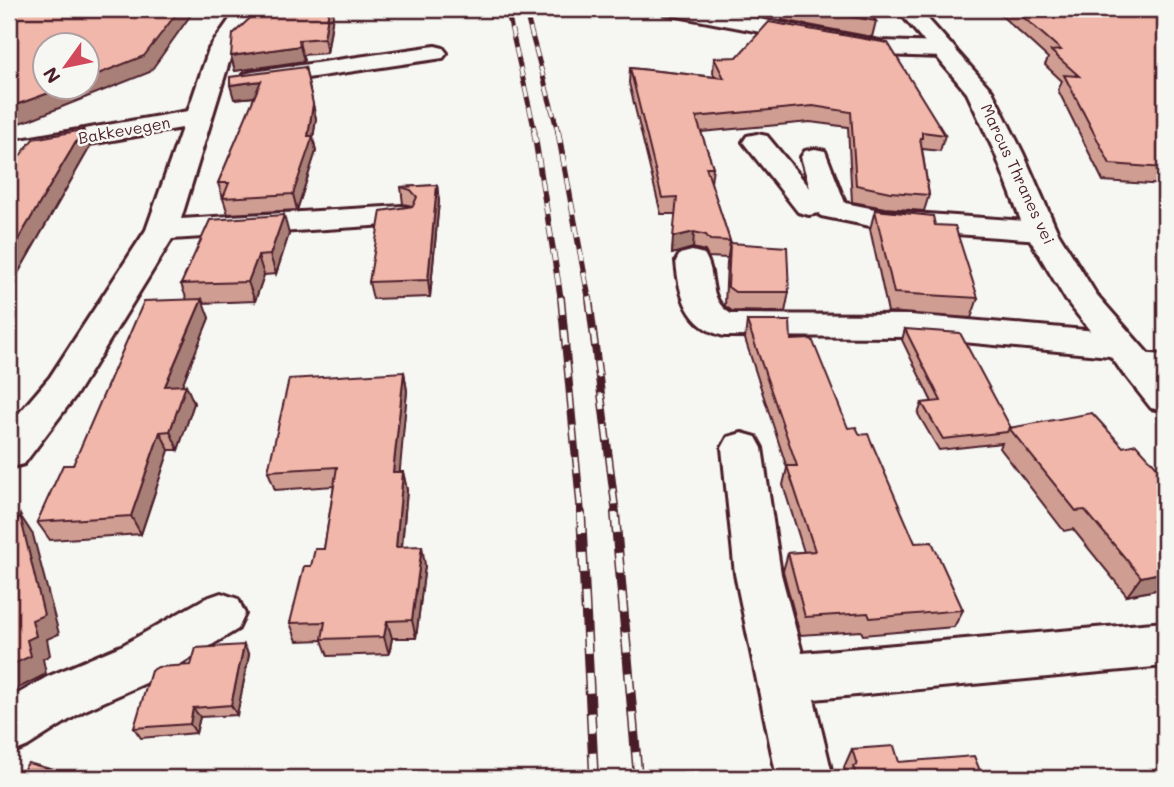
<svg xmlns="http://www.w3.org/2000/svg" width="1174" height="787" viewBox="0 0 1174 787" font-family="Mali,sans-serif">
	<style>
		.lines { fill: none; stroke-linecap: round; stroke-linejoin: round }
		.minor-casing { stroke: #4a1f2b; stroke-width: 6 }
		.major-casing { stroke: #4a1f2b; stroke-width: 6 }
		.minor { fill: #f6f6f2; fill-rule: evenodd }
		.major { fill: #f6f6f2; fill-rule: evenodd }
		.rail-far3-casing { stroke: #4a1f2b; stroke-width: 5 }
		.rail-far2-casing { stroke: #4a1f2b; stroke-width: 6 }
		.rail-far1-casing { stroke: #4a1f2b; stroke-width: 8 }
		.rail-casing { stroke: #4a1f2b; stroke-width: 10 }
		.rail-far3 { stroke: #f6f6f2; stroke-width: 3.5; stroke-dasharray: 10; stroke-linecap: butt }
		.rail-far2 { stroke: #f6f6f2; stroke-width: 4.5; stroke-dasharray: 12; stroke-linecap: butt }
		.rail-far1 { stroke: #f6f6f2; stroke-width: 5; stroke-dasharray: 16; stroke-linecap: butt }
		.rail { stroke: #f6f6f2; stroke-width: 7; stroke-dasharray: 20; stroke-linecap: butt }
		.wall { fill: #cf9d92; stroke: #4a1f2b; stroke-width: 2 }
		.shaded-wall { fill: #a98077; stroke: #4a1f2b; stroke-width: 2 }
		.building { fill: #f1b7aa; stroke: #4a1f2b; stroke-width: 2 }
		.labels { text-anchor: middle; stroke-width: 5; stroke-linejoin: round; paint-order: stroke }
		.far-street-label { font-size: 16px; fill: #4a1f2b; stroke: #f6f6f2 }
	</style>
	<rect width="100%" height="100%" fill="#f6f6f2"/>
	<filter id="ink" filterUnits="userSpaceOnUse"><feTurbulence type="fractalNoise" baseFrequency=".0143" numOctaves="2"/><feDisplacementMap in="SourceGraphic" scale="14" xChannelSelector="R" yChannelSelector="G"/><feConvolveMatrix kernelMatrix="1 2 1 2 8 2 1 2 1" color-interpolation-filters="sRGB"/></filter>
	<g filter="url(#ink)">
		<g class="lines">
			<g class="minor-casing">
				<path id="minor" d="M237,9H259L233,49L181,219L402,206L413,209L417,215L413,221L402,224L172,239L76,395L24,464L9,468V425L50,377L146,230L182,128L9,158V142L188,111L209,49Z
					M661,9H705L880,41L944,43L952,45L956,50L952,55L944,57L880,55L672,15L664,14Z
					M435,46L443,48L447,53L443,58L253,86L244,84L241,79L244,74L253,72Z
					M757,134L767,136L810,188L801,157L805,151L815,149L825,151L845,203L885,211L1041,222L1052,224L1057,231L1052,238L1041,240L885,229L821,216L819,213L809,215L798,212L743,142L747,136Z
					M692,251L704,254C718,275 705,297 731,314L911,315L1120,333L1133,337L1138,345L1133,353L1120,357L911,337L724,336C687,327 679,295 676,261L680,254Z
					M1137,353L1165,355V381L1124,375L1118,366L1124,357Z
					M742,433L756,437L762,448L781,574L802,653L1165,622V666L814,699L833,778H777L735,574L722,448L728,437Z
					M221,593L238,599L245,614L238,629L159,677L83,711L28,746L9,754V699L47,677L123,645L204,599Z"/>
			</g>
			<g class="major-casing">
				<path id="major" d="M897,9H919L992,91L1023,153L1057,231L1096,294L1165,373V411L1151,408L1066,300L1025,231L995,153L967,93Z"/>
			</g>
			<use href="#minor" class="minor"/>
			<use href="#major" class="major"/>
			<g class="rail-far3-casing">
				<path id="rail-far3" d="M507,9L535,132
					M525,9L558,132"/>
			</g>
			<g class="rail-far2-casing">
				<path id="rail-far2" d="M534,131L561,300
					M558,131L589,300"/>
			</g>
			<g class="rail-far1-casing">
				<path id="rail-far1" d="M561,298L581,514
					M589,298L616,514"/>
			</g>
			<g class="rail-casing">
				<path id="rail" d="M581,513L594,778
					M615,513L638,778"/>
			</g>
			<use href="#rail-far3" class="rail-far3"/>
			<use href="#rail-far2" class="rail-far2"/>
			<use href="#rail-far1" class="rail-far1"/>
			<use href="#rail" class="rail"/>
		</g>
		<path class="wall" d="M260,9H334L327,53L302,55L304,61L235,71L231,56Z
			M783,9H866L876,21L872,37L782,20Z
			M994,9H1165V185L1103,181L1058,90L1062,81L1045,65L1048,58Z
			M714,58L945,135L940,151L922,149L929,195L924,211L885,208L852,202L848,127L810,122L701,132L713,167L711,183L730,241L728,258L708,257L705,251L693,248L672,254L676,214H661L629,83L630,68L715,77L713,73Z
			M305,67L316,119L313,138L316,151L297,210L228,214L218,183L255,97L234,99Z
			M83,130L90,147L17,275H9V170Z
			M437,185L439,201L430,297L373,299L369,282L412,206L403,204L401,187Z
			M875,210L935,225L978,298L971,318L888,312L870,229Z
			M289,234L276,274L264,275L255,301L203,303L209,318L182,385L194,403L178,450H169L141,534L50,540L37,522L73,465L187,300L181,284Z
			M730,243L789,292L785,312L732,311L725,306L727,262Z
			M747,321L791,340L848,428L915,543L963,610L954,627L863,635L861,631L800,635L783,571L788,553L804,552L783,485L787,468L745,339Z
			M905,329L1011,428L1123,447L1165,476V588L1127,596L1073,529L1064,531L1000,448L1002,443L939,450L918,414L922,403L932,402L902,340Z
			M404,372L407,391L399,472H403L407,490L402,547L425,565L416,638H392L389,654L328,656L322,640L297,641L290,623L311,566L324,549L334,486L275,490L268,471Z
			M249,655L237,715L200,717L196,733L141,738L134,728L191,665Z
			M1165,708V724L1159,715Z
			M852,749L899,762L983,778H847L844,767Z"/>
		<path class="shaded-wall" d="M180,9H195L150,72L29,120L9,126V107L63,88H88V78Z
			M329,9H334L327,53L324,38Z
			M300,46L304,61L235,71L231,56Z
			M261,81L265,96L234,99L230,85Z
			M313,104L316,119L313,138L316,151L297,210L293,194L308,136Z
			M83,130L90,147L17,275L9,260V255Z
			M437,185L439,201L430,297L428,280Z
			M284,215L289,234L276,274L270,255Z
			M694,232L693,248L672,254L673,237Z
			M258,256L264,275L255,301L248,282Z
			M202,299L209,318L174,405L165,386Z
			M404,372L407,391L398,491L393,472Z
			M186,385L194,403L178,450L170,431Z
			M160,432L169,450L141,534L131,516Z
			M403,472L407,490L400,565L396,547Z
			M20,515L33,535L59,634L47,639L50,655L43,659L46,674L9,693V666L27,640L32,620Z
			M1165,518V535L1153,521Z
			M422,546L425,565L416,638L412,620Z
			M1165,572V588L1127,596L1141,577Z
			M387,621L392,638L389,654L384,637Z
			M244,645L249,655L237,715L231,705Z
			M193,708L200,717L196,733L190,724Z"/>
		<path class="building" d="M20,9H180L144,56L88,78V46H46V88H63L21,103L9,107V17Z
			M260,9H329L324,38L299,40L300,46L231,56L233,34Z
			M807,9H866L876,21Z
			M1014,9H1165V168L1110,164L1064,75L1079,76L1051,51L1061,50Z
			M769,22L888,43L945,135L922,132V138H920L929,195L890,192L856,185L851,112L813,106L696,117L713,167H706L730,241L710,240L706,235L694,232L673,237L677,197L662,198L630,68L724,78L714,58L737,57Z
			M305,67L313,104L308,136H313L293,194L223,198L229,183H218L261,81L230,85V77Z
			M83,130L9,255V170L33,139Z
			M437,185L428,280L369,282L381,211L413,206L417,197L411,190L401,187Z
			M875,210L933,216L935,225L955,226L978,298L894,293Z
			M284,215L270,255L258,256L248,282L181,284L210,220Z
			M730,243L787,247L789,292H735L728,287Z
			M202,299L165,386L186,385L170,431L160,432L131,516L37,522L63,465H73L144,301Z
			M747,321H790L791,340L812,339L848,428L856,427L860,435L868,434L915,543L932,542L963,610L870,618L868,613L805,617L788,553L815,551L787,466H797Z
			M905,329L960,333L1011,428H1009L1007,432L943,439L922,403L941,401Z
			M404,372L393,472H403L396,547L422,546L412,620L387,621L384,637L322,639L325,622L290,623L304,566H311L315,549H324L337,467L268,471L289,379Z
			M1092,413L1123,447L1136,444L1165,476V518L1153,521L1165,535V572L1141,577L1085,510L1076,511L1009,428Z
			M20,515L44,615L32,620L36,636L27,640L31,656L9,666V538Z
			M244,645L231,705L193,708L190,724L134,728L151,671L158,667L191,665L196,648Z
			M894,746L899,762L974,756L983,778H857L853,766L857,765L852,749Z
			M28,763L83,778H18Z
			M87,772L110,778H83Z"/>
	</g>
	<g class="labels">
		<g class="far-street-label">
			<text transform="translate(124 130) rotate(-10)" y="6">Bakkevegen</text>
			<text transform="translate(1018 174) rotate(65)" y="6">Marcus Thranes vei</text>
		</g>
	</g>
	<rect width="1174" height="787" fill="none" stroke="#f6f6f2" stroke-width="35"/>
	<rect x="18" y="18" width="1139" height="752" fill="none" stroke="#4a1f2b" stroke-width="2.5" filter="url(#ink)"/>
	<g transform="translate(66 66) rotate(237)"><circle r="33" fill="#f6f6f2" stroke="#b1a0a2" stroke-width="2"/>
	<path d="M0-5L12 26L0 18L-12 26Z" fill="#d1495b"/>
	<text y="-10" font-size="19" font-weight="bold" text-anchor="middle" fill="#4a1f2b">N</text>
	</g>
</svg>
